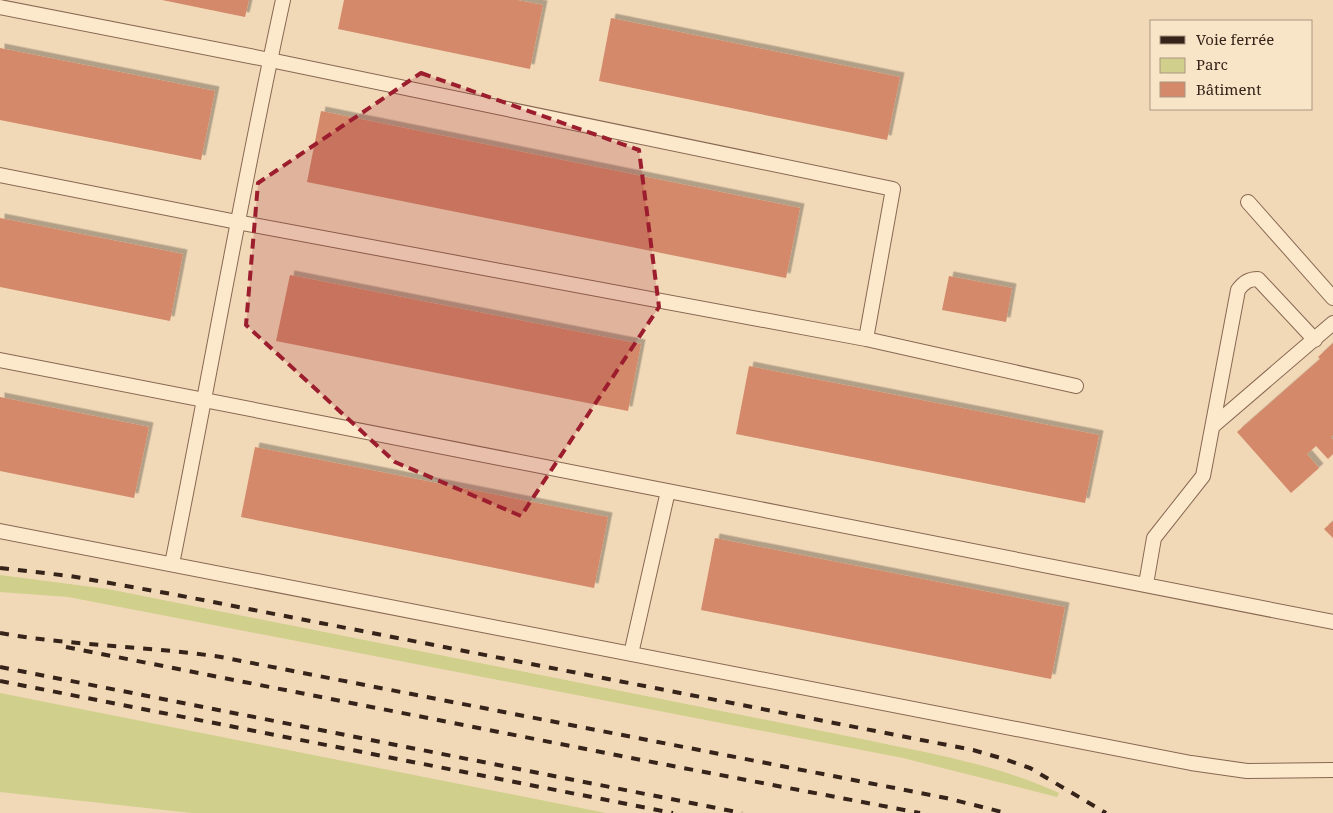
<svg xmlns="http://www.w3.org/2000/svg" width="1333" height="813" viewBox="0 0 1333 813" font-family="'Noto Serif',serif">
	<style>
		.green { fill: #d0cf8c }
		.building { fill: #d3896a; filter: url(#shadow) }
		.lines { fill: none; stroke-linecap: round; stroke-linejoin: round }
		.lane-casing { stroke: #886852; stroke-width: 16 }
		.lane { stroke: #fce8cb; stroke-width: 14 }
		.rail { stroke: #362319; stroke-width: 4; stroke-dasharray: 9 9; stroke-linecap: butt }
		.marked { fill: #9c1d2d; fill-opacity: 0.2; stroke: #9c1d2d; stroke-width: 4; stroke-dasharray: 10 6; stroke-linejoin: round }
	</style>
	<defs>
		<filter id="shadow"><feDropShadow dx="4.5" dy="-4.5" stdDeviation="0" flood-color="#0004"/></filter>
	</defs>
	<rect width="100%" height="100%" fill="#f1d9b8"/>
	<path class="green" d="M0,575L108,589L862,739C928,753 996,764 1059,793L1057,797L903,758L68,597L0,592Z
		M0,693L606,813H192L0,792Z"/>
	<path class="building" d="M162,0H249L245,17Z
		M344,0H517L543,5L530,69L338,29Z
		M611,18L900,77L887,140L599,81Z
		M0,48L215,91L201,160L0,120Z
		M321,111L800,208L786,278L307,182Z
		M0,218L183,254L170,321L0,287Z
		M290,275L641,344L628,411L276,341Z
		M949,276L1012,288L1006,322L942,310Z
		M1333,343V435L1331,437L1333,440V454L1328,459L1316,446L1307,454L1319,468L1291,493L1237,432L1320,359L1318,357Z
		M749,366L1099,435L1085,503L736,434Z
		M0,397L149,427L134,498L0,471Z
		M255,447L608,517L594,588L241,517Z
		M1333,521V538L1324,529Z
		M715,538L1065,607L1051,679L701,610Z"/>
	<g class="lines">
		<g class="lane-casing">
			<path id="lane" d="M0,7L270,60L893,189L866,339
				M0,175L237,222L866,339L1076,386
				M1248,202L1333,298
				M0,360L668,491L631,654
				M1213,426L1333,323
				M668,491L1333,622
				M0,531L1191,763L1247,771L1333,770
				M172,564C210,376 242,187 283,0
				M1146,584L1154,538L1203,476L1238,290C1244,282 1249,279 1258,279L1315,340"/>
		</g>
		<use href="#lane" class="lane"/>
		<path class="rail" d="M0,568L70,576L177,595L973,750L1004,759L1030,768L1106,813
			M0,633C73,646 148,646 221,657L946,798L1006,813
			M66,647L657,763L920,813
			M0,667L742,813
			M0,681L673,813"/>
	</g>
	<path class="marked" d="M421,73L639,150L659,307L521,516L395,462L246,325L258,183Z"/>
	<rect x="1150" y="20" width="162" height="90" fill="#f8e5c8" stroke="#aa9782"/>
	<rect x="1160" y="36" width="25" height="8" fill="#362319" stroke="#aa9782"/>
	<text x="1196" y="45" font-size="15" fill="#362319">Voie ferrée</text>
	<rect x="1160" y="58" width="25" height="15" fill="#d0cf8c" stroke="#aa9782"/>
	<text x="1196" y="70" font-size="15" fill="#362319">Parc</text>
	<rect x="1160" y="82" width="25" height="15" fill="#d3896a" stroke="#aa9782"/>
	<text x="1196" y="95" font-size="15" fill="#362319">Bâtiment</text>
</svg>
